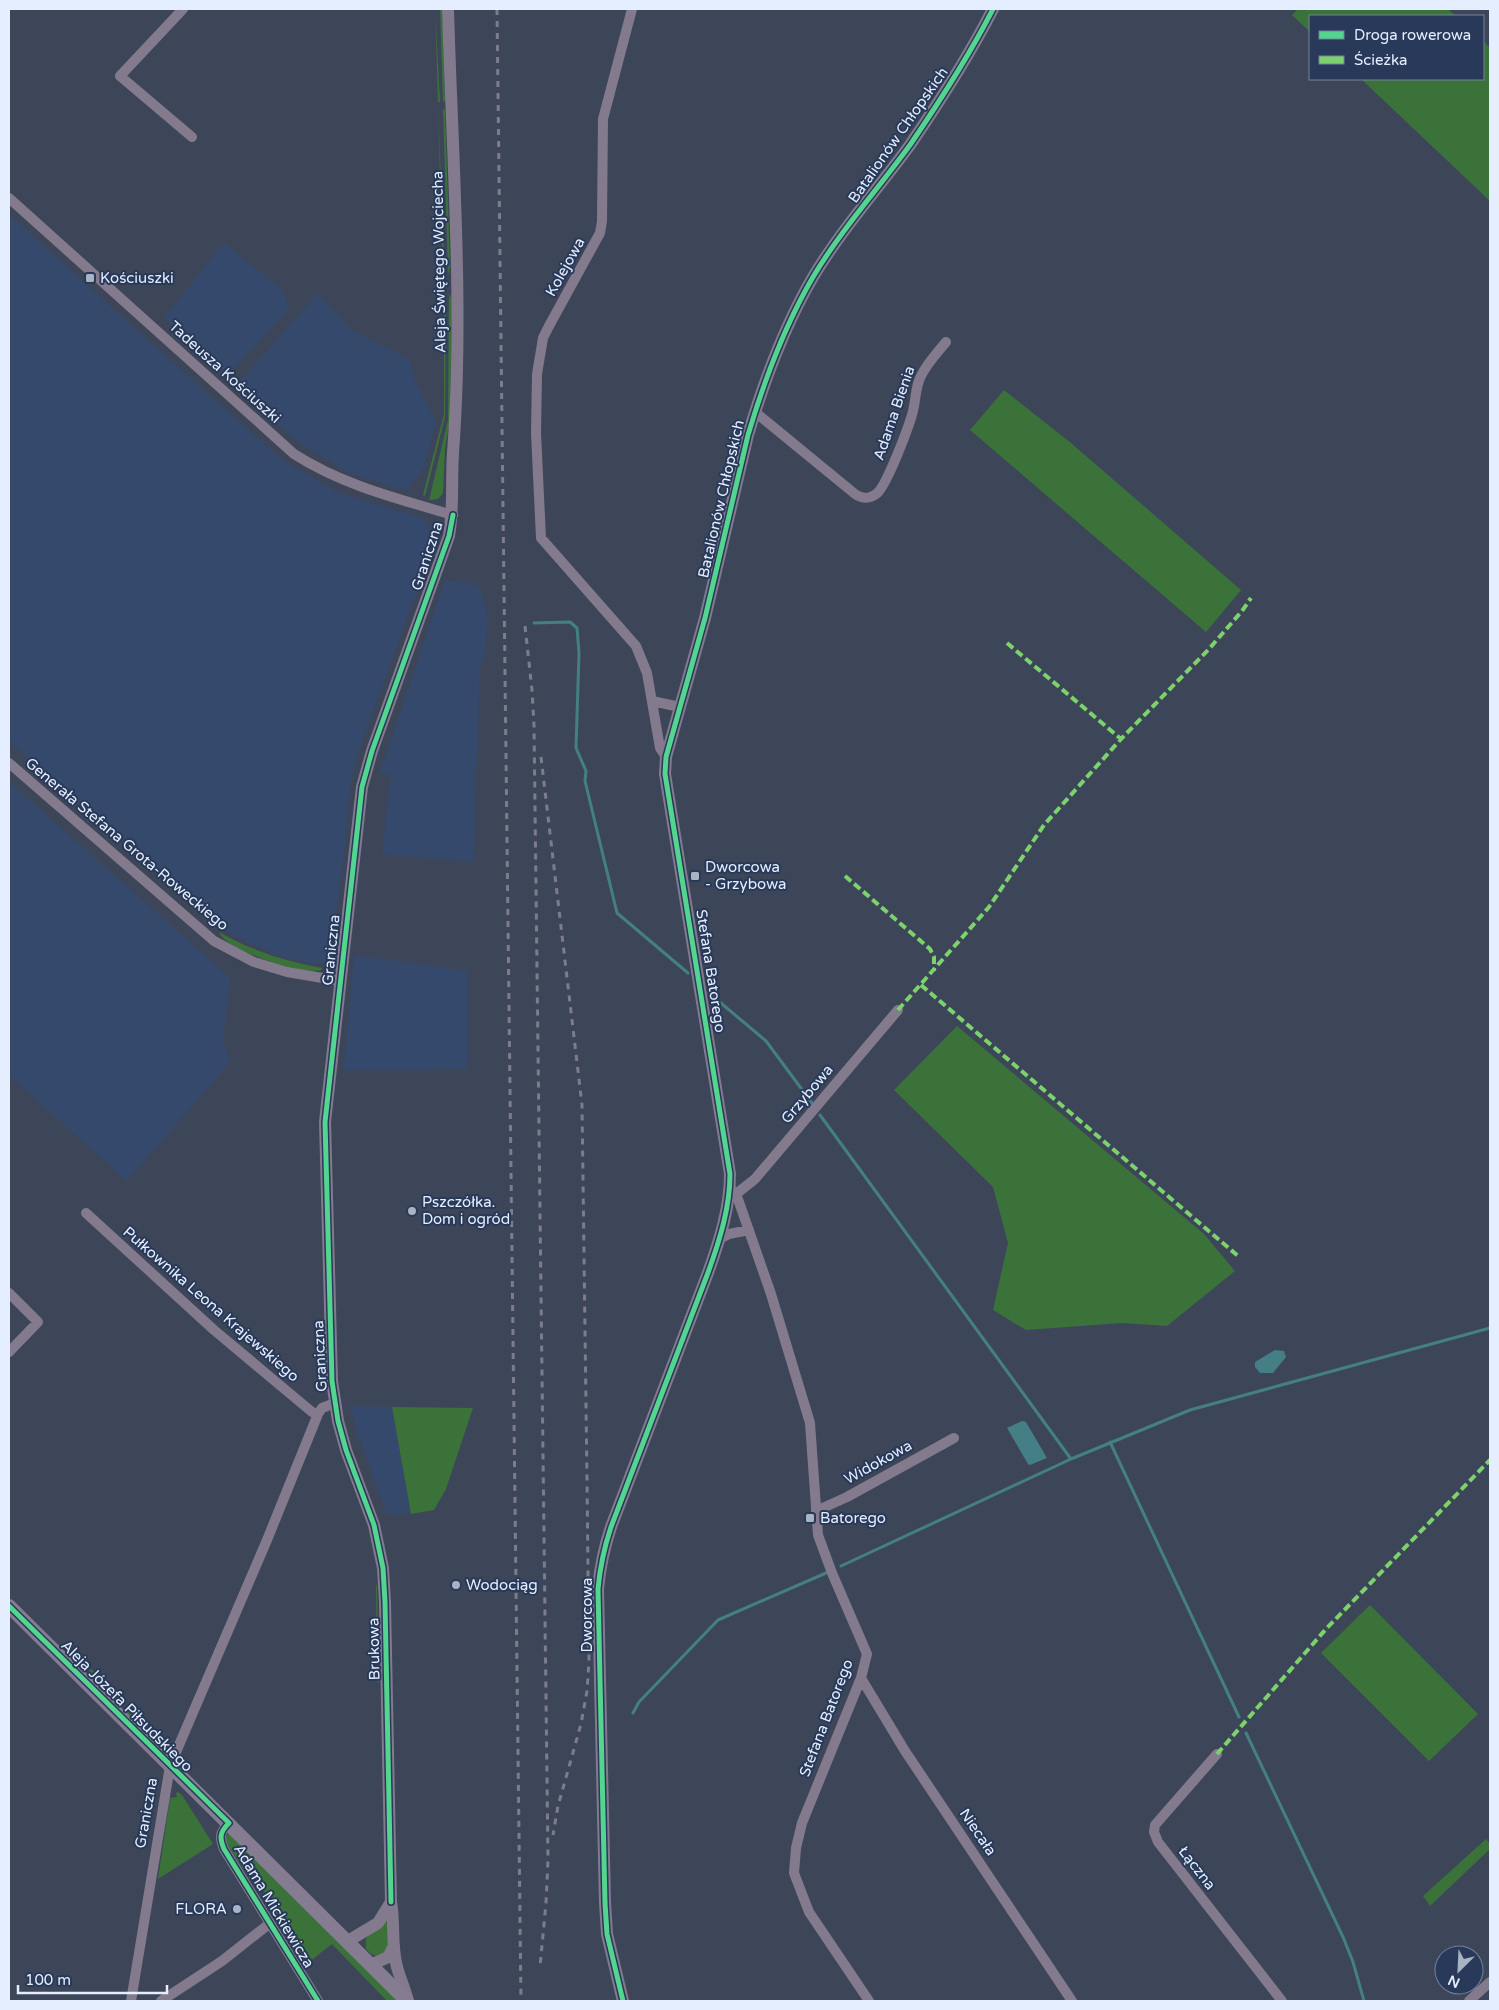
<svg xmlns="http://www.w3.org/2000/svg" width="1499" height="2010" viewBox="0 0 1499 2010" font-family="'Varela Round',sans-serif">
	<style>
		.built { fill: #35496d }
		.green { fill: #3a723a }
		.water { fill: #447f86 }
		.lines { fill: none; stroke-linecap: round; stroke-linejoin: round }
		.stream { stroke: #447f86; stroke-width: 3 }
		.minor { stroke: #847a8d; stroke-width: 10 }
		.tertiary { stroke: #847a8d; stroke-width: 12 }
		.secondary { stroke: #857c92; stroke-width: 14 }
		.rail { stroke: #7d7c8d; stroke-width: 3; stroke-dasharray: 6 6; stroke-linecap: butt }
		.quiet { stroke: #7cd36c; stroke-width: 4; stroke-dasharray: 8 4; stroke-linecap: butt }
		.cycleway-casing { stroke: #283959; stroke-width: 8 }
		.cycleway { stroke: #53d58f; stroke-width: 5 }
		.poi-dot { fill: #aab3c4; stroke: #283959; stroke-width: 2 }
		.labels { text-anchor: middle; stroke-width: 4; stroke-linejoin: round; paint-order: stroke }
		.street-label { font-size: 15px; fill: #e5eefe; stroke: #283959 }
		.poi-label { font-size: 15px; fill: #e5eefe; stroke: #283959; text-anchor: start }
	</style>
	<rect width="100%" height="100%" fill="#3d4659"/>
	<path class="built" d="M9,215L282,460L339,493L422,518L428,523L432,537L420,584L357,755L349,792L346,837L331,956L327,961L320,964L309,963L279,956L234,936L221,927L9,741Z
		M224,243L283,291L289,309L227,376L164,318Z
		M317,294L352,330L410,360L414,379L436,421L424,467L407,491L349,473L297,441L236,386Z
		M445,580L479,586L488,617L486,650L480,669L473,862L382,854L391,775L380,772Z
		M9,782L230,978L223,1043L230,1062L127,1181L9,1075Z
		M354,955L467,971V1069L344,1070Z
		M350,1406L392,1407L411,1514H387L358,1435Z"/>
	<path class="green" d="M435,9L440,102H438Z
		M440,9H442L445,101L443,102Z
		M1298,9H1448L1456,16H1310V32L1292,15Z
		M1483,41L1490,48V201L1361,79H1483Z
		M438,108L445,278L443,279Z
		M443,108L445,110L450,267L448,275Z
		M444,290L446,292L445,417L425,496L423,495L444,414Z
		M449,294L452,299L450,420L445,448L443,493L438,499L429,500L448,420Z
		M1004,390L1071,443L1241,590L1206,632L970,430Z
		M219,932C252,951 284,961 322,968L321,970C304,976 225,950 219,932Z
		M957,1026L1204,1234L1235,1271L1167,1326L1122,1323L1026,1330L993,1310L1008,1243L993,1187L894,1090Z
		M392,1407L473,1408L446,1489L434,1510L411,1514Z
		M376,1585H377L379,1682H377Z
		M1370,1605L1478,1714L1429,1761L1321,1653Z
		M91,1669L105,1682L101,1688L86,1674Z
		M109,1686L123,1701L119,1705L104,1692Z
		M128,1705L151,1728L147,1735L123,1710Z
		M157,1734L169,1746L161,1747L151,1739Z
		M178,1792L182,1795L213,1844L158,1879L170,1798L177,1797L176,1793Z
		M230,1831L399,2001H387L332,1944L304,1966L269,1911L274,1907L256,1879L251,1881L224,1839Z
		M1486,1839L1490,1844V1849L1430,1906L1423,1896Z
		M391,1908L390,1949L377,1956L371,1954L366,1949V1940L368,1934Z"/>
	<path class="water" d="M1275,1350L1284,1351L1286,1357L1273,1373H1260L1255,1367V1362Z
		M1022,1421L1026,1422L1047,1458L1030,1465L1028,1464L1007,1428Z"/>
	<g class="lines">
		<path class="stream" d="M534,623L570,622L577,628L579,653L576,748L586,771L585,781L617,913L688,973
			M709,993L766,1041L812,1103
			M820,1115L1071,1459L1190,1410L1490,1328
			M1110,1442L1239,1717
			M841,1566L1071,1459
			M633,1713L639,1702L718,1620L826,1573
			M1246,1733L1343,1937L1353,1962L1364,2001"/>
		<path class="minor" d="M183,9L120,76L192,137
			M632,9L603,119L602,221L600,233L549,326L543,338L537,374L536,433L541,538L636,646L647,673L660,748L666,757
			M9,198L294,454C342,485 399,499 453,515
			M755,412L855,494C862,499 870,499 876,494C886,488 912,420 914,406C916,396 916,385 921,376C927,363 937,353 946,342
			M652,701L680,707
			M9,763L214,941L254,962L287,972L340,981
			M730,1189L736,1194L739,1202L771,1294L810,1423L818,1535L832,1573L867,1654L861,1678L802,1823L796,1848L794,1873L809,1912L869,2001
			M736,1194L755,1179L898,1010
			M86,1213L214,1330L312,1412L318,1414
			M719,1239L729,1234L749,1230
			M9,1293L38,1322L9,1352
			M816,1511L847,1497L954,1438
			M861,1678L905,1751L1072,2001
			M1217,1754L1155,1825L1154,1832L1158,1842L1282,2001
			M229,1823C220,1832 219,1837 224,1849L318,2001
			M131,2001L170,1766L267,1540L318,1414L322,1408L335,1403
			M161,2001L222,1961L269,1924
			M1469,2001L1490,1982"/>
		<path class="tertiary" d="M348,1941L378,1923L391,1902
			M371,1965L388,1957L394,1946
			M408,2001C405,1989 400,1978 397,1967C391,1946 395,1923 391,1902L385,1602L383,1568L374,1525L346,1450L338,1421L332,1381L325,1122L362,787L372,751L449,536C454,508 451,481 453,453C464,307 452,155 448,9
			M623,2001L607,1934L605,1903L598,1589C600,1567 604,1548 611,1527L709,1270C720,1239 730,1207 730,1174L665,774L666,757L705,618L748,435C764,381 785,325 813,277C841,230 878,189 910,145C940,101 969,56 993,9"/>
		<path class="secondary" d="M9,1606L407,2001"/>
		<path class="rail" d="M497,9L521,2001
			M525,626L532,690L534,725L548,1860L546,1903L540,1967
			M541,757L582,1105L587,1480L589,1661L587,1691L581,1724L558,1806L553,1835"/>
		<path class="quiet" d="M1007,643L1121,739
			M845,876L930,949L934,957V971
			M921,985L1238,1256
			M898,1010L989,907L1044,825L1121,739L1209,649L1242,611L1251,598
			M1217,1754L1326,1629L1490,1460"/>
		<g class="cycleway-casing">
			<path id="cycleway" d="M9,1606L229,1823C220,1832 219,1837 224,1849L318,2001
				M391,1902L385,1602L383,1568L374,1525L346,1450L338,1421L332,1381L325,1122L362,787L372,751L449,536L453,515
				M623,2001L607,1934L605,1903L598,1589C600,1567 604,1548 611,1527L709,1270C720,1239 730,1207 730,1174L665,774L666,757L705,618L748,435C764,381 785,325 813,277C841,230 878,189 910,145C940,101 969,56 993,9"/>
		</g>
		<use href="#cycleway" class="cycleway"/>
	</g>
	<g class="poi-dot">
		<rect x="85" y="273" width="10" height="10" rx="2.5"/>
		<rect x="690" y="871" width="10" height="10" rx="2.5"/>
		<circle cx="412" cy="1211" r="5"/>
		<rect x="805" y="1513" width="10" height="10" rx="2.5"/>
		<circle cx="456" cy="1585" r="5"/>
		<circle cx="237" cy="1909" r="5"/>
	</g>
	<g class="labels">
		<g class="street-label">
			<text transform="translate(898 135) rotate(-55)" y="5">Batalionów Chłopskich</text>
			<text transform="translate(439 262) rotate(-91)" y="5">Aleja Świętego Wojciecha</text>
			<text transform="translate(565 267) rotate(-61)" y="5">Kolejowa</text>
			<text transform="translate(225 372) rotate(42)" y="5">Tadeusza Kościuszki</text>
			<text transform="translate(894 413) rotate(-71)" y="5">Adama Bienia</text>
			<text transform="translate(721 499) rotate(-77)" y="5">Batalionów Chłopskich</text>
			<text transform="translate(427 556) rotate(-72)" y="5">Graniczna</text>
			<text transform="translate(127 844) rotate(40)" y="5">Generała Stefana Grota-Roweckiego</text>
			<text transform="translate(331 950) rotate(-84)" y="5">Graniczna</text>
			<text transform="translate(711 971) rotate(81)" y="5">Stefana Batorego</text>
			<text transform="translate(807 1094) rotate(-50)" y="5">Grzybowa</text>
			<text transform="translate(211 1304) rotate(41)" y="5">Pułkownika Leona Krajewskiego</text>
			<text transform="translate(320 1356) rotate(-93)" y="5">Graniczna</text>
			<text transform="translate(878 1462) rotate(-29)" y="5">Widokowa</text>
			<text transform="translate(587 1615) rotate(-90)" y="5">Dworcowa</text>
			<text transform="translate(374 1649) rotate(-91)" y="5">Brukowa</text>
			<text transform="translate(127 1706) rotate(45)" y="5">Aleja Józefa Piłsudskiego</text>
			<text transform="translate(826 1718) rotate(-69)" y="5">Stefana Batorego</text>
			<text transform="translate(146 1813) rotate(-80)" y="5">Graniczna</text>
			<text transform="translate(978 1832) rotate(56)" y="5">Niecała</text>
			<text transform="translate(1197 1868) rotate(52)" y="5">Łączna</text>
			<text transform="translate(274 1906) rotate(59)" y="5">Adama Mickiewicza</text>
		</g>
		<g class="poi-label">
			<text x="100" y="283">Kościuszki</text>
			<text x="705" y="872">Dworcowa<tspan x="705" dy="17">- Grzybowa</tspan></text>
			<text x="422" y="1207">Pszczółka.<tspan x="422" dy="17">Dom i ogród</tspan></text>
			<text x="820" y="1523">Batorego</text>
			<text x="466" y="1590">Wodociąg</text>
			<text x="227" y="1914" text-anchor="end">FLORA</text>
		</g>
	</g>
	<rect width="1499" height="2010" fill="none" stroke="#e5eefe" stroke-width="20"/>
	<rect x="1309" y="15" width="175" height="65" fill="#283959" stroke="#74819b"/>
	<rect x="1319" y="31" width="25" height="8" fill="#53d58f" stroke="#74819b"/>
	<text x="1354" y="40" font-size="15" fill="#e5eefe">Droga rowerowa</text>
	<rect x="1319" y="56" width="25" height="8" fill="#7cd36c" stroke="#74819b"/>
	<text x="1354" y="65" font-size="15" fill="#e5eefe">Ścieżka</text>
	<g transform="translate(1459 1970) rotate(204)"><circle r="24" fill="#283959" stroke="#74819b"/>
	<path d="M0-4L9 19L0 12L-9 19Z" fill="#aab3c4"/>
	<text y="-8" font-size="14" font-weight="bold" text-anchor="middle" fill="#e5eefe">N</text>
	</g>
	<path d="M18 1985v8h149v-8" fill="none" stroke="#e5eefe" stroke-width="2.5"/>
	<text x="25" y="1985" font-size="15" fill="#e5eefe" stroke="#283959" stroke-width="4" paint-order="stroke">100 m</text>
</svg>
